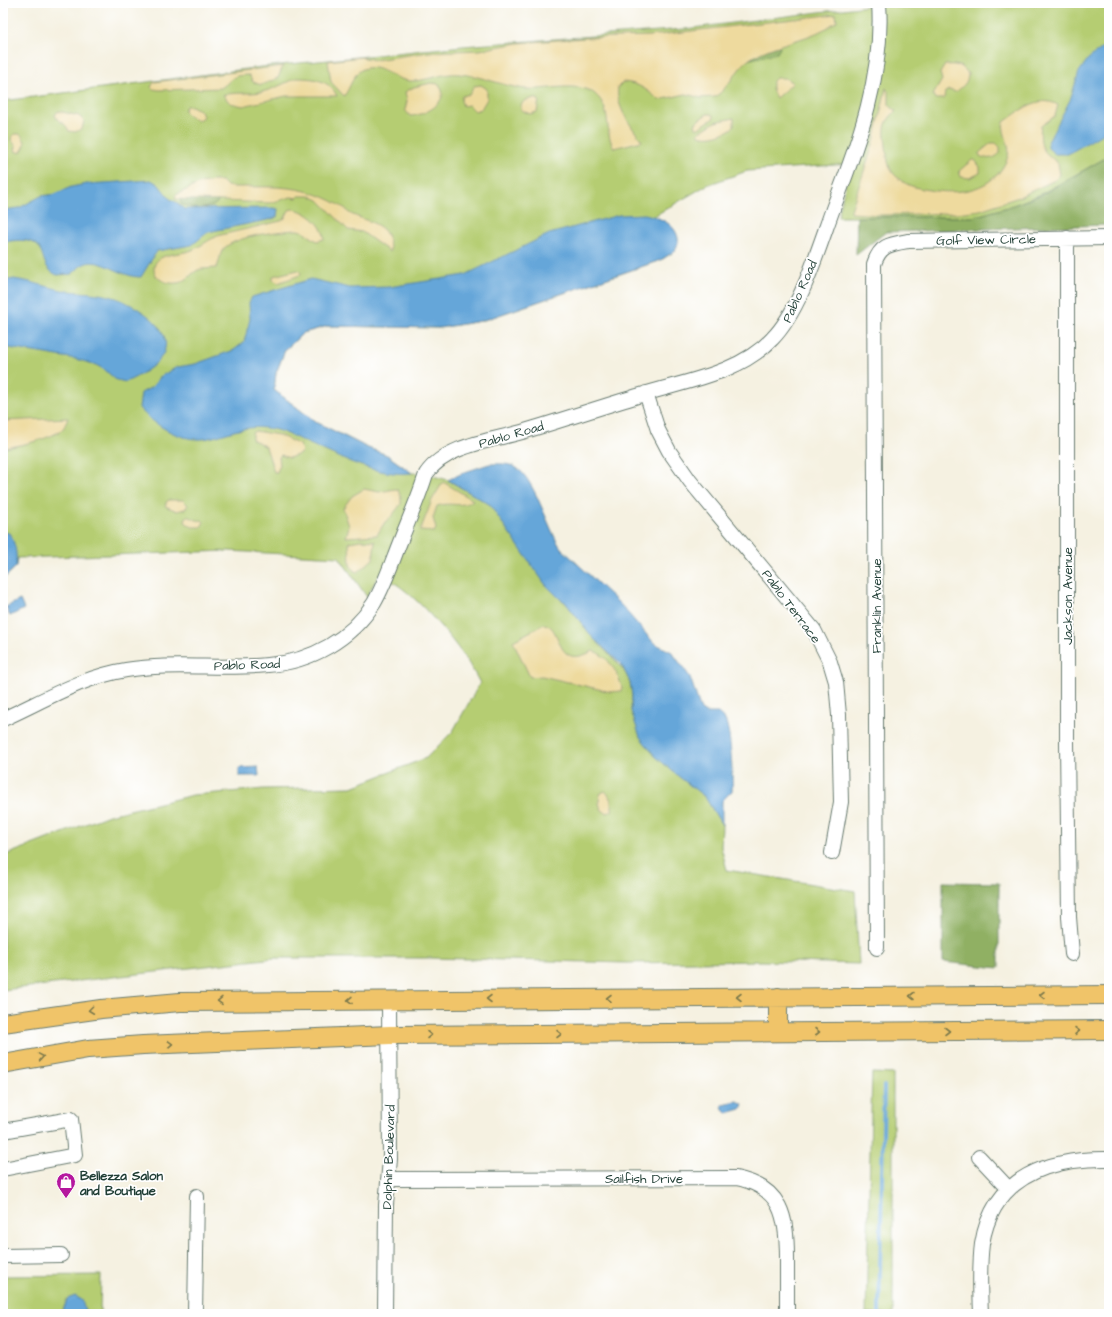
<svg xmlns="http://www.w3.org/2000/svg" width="1112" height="1317" viewBox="0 0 1112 1317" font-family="'Architects Daughter',sans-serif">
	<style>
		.green { fill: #b5cd72; stroke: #6a8553 }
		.forest { fill: #90b064; stroke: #58764c }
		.sand { fill: #eeda9e; stroke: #868c69 }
		.water { fill: #65a6d9; stroke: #427286 }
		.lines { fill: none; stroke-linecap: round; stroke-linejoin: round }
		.stream { stroke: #65a6d9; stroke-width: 4 }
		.minor-casing { stroke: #6a7c71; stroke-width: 16 }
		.major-casing { stroke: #6a7c71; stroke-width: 20 }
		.minor { stroke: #fff; stroke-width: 14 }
		.major { stroke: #f0c469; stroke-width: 18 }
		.oneway { stroke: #7d7a4c }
		.labels { text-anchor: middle; stroke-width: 3.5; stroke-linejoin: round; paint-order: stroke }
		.street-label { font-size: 13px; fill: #1f3d34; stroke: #fff }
		.poi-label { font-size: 13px; font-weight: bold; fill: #1f3d34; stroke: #fff; text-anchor: start }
	</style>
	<rect width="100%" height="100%" fill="#fff"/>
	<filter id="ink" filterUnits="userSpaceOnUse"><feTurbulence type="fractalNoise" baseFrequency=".025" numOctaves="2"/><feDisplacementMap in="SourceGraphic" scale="8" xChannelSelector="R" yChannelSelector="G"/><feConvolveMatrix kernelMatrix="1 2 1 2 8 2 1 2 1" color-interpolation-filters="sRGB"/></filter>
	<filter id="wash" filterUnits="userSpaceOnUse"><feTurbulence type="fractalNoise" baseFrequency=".012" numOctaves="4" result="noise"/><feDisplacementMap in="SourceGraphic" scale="16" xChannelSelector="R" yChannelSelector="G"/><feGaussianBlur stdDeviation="0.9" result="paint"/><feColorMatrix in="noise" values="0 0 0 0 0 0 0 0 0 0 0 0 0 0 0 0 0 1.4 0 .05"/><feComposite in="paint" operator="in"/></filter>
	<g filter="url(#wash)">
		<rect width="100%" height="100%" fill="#f5f1e1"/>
		<path class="green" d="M891,3H1109V156L1041,194L1008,207L973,217H838L850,164L747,171L707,185L654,216C671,226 680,229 675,251L661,260L481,321L439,328L328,326L303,333L285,350L276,373L274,390L316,422L368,448L387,455L412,473L426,474L448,480L489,504L560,599L565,602C575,614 584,627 594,639C618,665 636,671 631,711L667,766L705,797L722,825L721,847L727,870L855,891L859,964L762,961L627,963L430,958H274L3,990V856L109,815L193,795L264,789L352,787L426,758L453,731L480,683C475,674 470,665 464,656C449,635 404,579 378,576L367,597L339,557L229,551L17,558L16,567L3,579V101L261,67L463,46L685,29Z
			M872,1073L893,1074V1314H866Z
			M101,1275L100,1314H86L82,1300L67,1299L62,1314H3V1276Z"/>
		<path class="forest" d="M777,40L780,48L777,53L747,60Z
			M1109,156V225L886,232L856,255L857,217H973L1008,207L1041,195Z
			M226,195L213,206L197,209L181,204L180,199Z
			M943,882L999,883V968L943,962Z"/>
		<path class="sand" d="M836,14L837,21C812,41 778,41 751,58C736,68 730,87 715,97L701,98L686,94L659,100C647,90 639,83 623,82L618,87C615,106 631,126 642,141L614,148C604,132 612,109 596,95C580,80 545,91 525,89C503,86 482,76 460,74C442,72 426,82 409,81C393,79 379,63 363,69C353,73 350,89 344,96L331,82L328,61L361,57L375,60L429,52L480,50L518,43L585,38L649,36Z
			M945,65C954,64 964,65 968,74C968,83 963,86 956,92L949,90L945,92L944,99H935L933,95L942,80L940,73Z
			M283,66L278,78L261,85L253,82L249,75C230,75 234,79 221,88L159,90L153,89L151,87L154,82Z
			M296,78C312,78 329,79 337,96H286L243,106L230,103L223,95C236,92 248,94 261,92C273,90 284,83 296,78Z
			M776,78H785L793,83L776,98C772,91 769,83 776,78Z
			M431,83L439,84C452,102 424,116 410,116L405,110L407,101L405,92L414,87Z
			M481,85L487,89V99L481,109L475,111L469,105L463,106L461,101L462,96L470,94L474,86Z
			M886,88L889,94V105L896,111C883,123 884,129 886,146C887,155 887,167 894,174C903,185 916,188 929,190C959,195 994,191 1007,159C1013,145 1001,135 1004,122C1020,111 1038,94 1058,105L1055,116L1041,126C1039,147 1042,151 1058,163L1060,175L1055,180L1019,197L980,210L957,213L880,215L850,213L874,141Z
			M534,98L539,100L537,112L530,114L521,110V105L524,101Z
			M186,106H192L201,111L203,117L198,120L189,116L184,111Z
			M58,111L79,116L84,121L82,129L75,132L69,131C67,129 67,127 66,126C62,121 57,122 55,115Z
			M707,114H712L714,118L697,129L695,125L697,121Z
			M734,118V126C727,134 709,139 699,135L698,133L715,122Z
			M15,134H20C27,142 26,146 20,153L15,151L16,146L11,140L12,136Z
			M991,143H996L1000,147V153C995,159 987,160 980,156L979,153Z
			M972,160H975L980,167V173L970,178L961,177L959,171Z
			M214,181H222L227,186L232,187C278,187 305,183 346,209L349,213C370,224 391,222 390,252L362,232L348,230L319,200L310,196H298L297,198L291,197L270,203L175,199L176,195L200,183Z
			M293,209C305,210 325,225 324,239L317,241L302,231L297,230C280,231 231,236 222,251C219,257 220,263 216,268C209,269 203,268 198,270C190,274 187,282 177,283C170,284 163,282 157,277C155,275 154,273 154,269C154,252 181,255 192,250C202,246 210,238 221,235L281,221L285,218L289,210Z
			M298,270L301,273L300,275L278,283L273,280V276Z
			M68,418C66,423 64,429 60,431C49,439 16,447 3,448V421Z
			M255,431L279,435L300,445L302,451L300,454L289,458L281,455L279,457L280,465L277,472H274L266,447L252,439V433Z
			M443,482L473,500C462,509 450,501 437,506L433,518L436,529L434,532L420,531L432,500Z
			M364,489L379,492L395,489L398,490L401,497V504L391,517L385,522L377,535L346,537L349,526L343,508L352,496Z
			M169,500H183L188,505L185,509L177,511L165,506L167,501Z
			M186,517C192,516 196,522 202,520L204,522L201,527H192L185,522Z
			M361,540L375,541L373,559L358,572L354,571L350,565L349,542Z
			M544,624C564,626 553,672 593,651C609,656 617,672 622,687L621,691L611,692L542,676L530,677L513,641Z
			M605,791C610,795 613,805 612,811L607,813C599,811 597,800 601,793Z"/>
		<path class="water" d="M1109,43V130L1068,154H1055L1048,148V142L1070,100L1079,72L1088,59Z
			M151,180L158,184L170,199L176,202L184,209L273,208L278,209L277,217L273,219L208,232L192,245L157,251L141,277C121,278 101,256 84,264C79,266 76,271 72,274L57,275C32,264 57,233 3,242V210L19,208L41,196L55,194L71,187L86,184Z
			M645,214C658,217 675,223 678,238C679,242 676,248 675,251L661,260L481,321L439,328L328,326L303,333L285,350L276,373L274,390L316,422L368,448L387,455L412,473C375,477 337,456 303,441C290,435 279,429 265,428C246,425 227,434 209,438C184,444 155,426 139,408L141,393L152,387L161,376L177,367L195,364L234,350L244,342L250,319L249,303L252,297L311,279L350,288L389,287L465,275L549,234L619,215Z
			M14,279C31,281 46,287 62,290C80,293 98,292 116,298C135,305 174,327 164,352C158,366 139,376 126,382L116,380L105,370L96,365L76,359L3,347V281Z
			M489,464C497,464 505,463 513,466C534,474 548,530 561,548L620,604L654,643L672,652L690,677L701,710L706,713H718C720,715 723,717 725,720C731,731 733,777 732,791L722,801V825L705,797L678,776L655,756L640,737L631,711L632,696L630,682L621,664L594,639L565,602L560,599L545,584L489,504L448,480L465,472Z
			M3,532L9,533C16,544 17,553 16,567L3,579Z
			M20,600L24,609L10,616L6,607Z
			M258,767L259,776H239V768Z
			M738,1101L743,1104L741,1109L727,1113L723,1109L722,1105L726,1103Z
			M75,1296L82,1300L86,1314H62L67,1299Z"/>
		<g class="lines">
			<path class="stream" d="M879,1314L884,1086"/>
		</g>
	</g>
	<g filter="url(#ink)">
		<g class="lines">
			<g class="minor-casing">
				<path id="minor" d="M1067,238V742L1069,917L1072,954
					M646,393L658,430L669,451L690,481L814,630L830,662L836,682L839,715L841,802L832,853
					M3,719C43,701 82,677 126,670C173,662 221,670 268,665C311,662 351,639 374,603C385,584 392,562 400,542C409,519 419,497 426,474C446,445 490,441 522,432C562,420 601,407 641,395C685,381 739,374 772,339C801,310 819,246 834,206C859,142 884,73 879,3
					M877,948L874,264C880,245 890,244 908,241L1109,238
					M3,1131L71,1119L75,1155L3,1169
					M979,1157L1009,1189
					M388,1179L736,1178C782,1187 787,1217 787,1258C787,1277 787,1295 787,1314
					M3,1256L61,1255
					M195,1314L197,1196
					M385,1314L386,1205L390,1159L389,1000
					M981,1314C980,1291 979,1267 982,1244C993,1176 1049,1158 1109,1159"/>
			</g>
			<g class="major-casing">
				<path id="major" d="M778,997V1032
					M3,1023L101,1009L180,1002L1109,995
					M3,1064L88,1049L143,1045L390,1035L1109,1030"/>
			</g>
			<use href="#minor" class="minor"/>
			<use href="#major" class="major"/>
		</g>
		<defs><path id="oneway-chevron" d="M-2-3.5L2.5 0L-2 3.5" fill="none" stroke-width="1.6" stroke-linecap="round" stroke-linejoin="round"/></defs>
		<g class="oneway">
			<use href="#oneway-chevron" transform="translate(1042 995) rotate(180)"/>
			<use href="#oneway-chevron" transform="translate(912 996) rotate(180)"/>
			<use href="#oneway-chevron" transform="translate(739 997) rotate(180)"/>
			<use href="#oneway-chevron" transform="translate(609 998) rotate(180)"/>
			<use href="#oneway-chevron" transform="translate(489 999) rotate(180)"/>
			<use href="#oneway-chevron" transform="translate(350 1000) rotate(179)"/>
			<use href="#oneway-chevron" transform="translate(220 1001) rotate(179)"/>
			<use href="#oneway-chevron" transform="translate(91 1010) rotate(173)"/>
			<use href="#oneway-chevron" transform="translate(947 1031)"/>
			<use href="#oneway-chevron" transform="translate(1077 1031)"/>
			<use href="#oneway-chevron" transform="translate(817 1032)"/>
			<use href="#oneway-chevron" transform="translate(559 1034)"/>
			<use href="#oneway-chevron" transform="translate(429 1035)"/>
			<use href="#oneway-chevron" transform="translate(170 1044) rotate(-2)"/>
			<use href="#oneway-chevron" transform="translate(41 1057) rotate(-10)"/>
		</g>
	</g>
	<defs>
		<g id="shop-pin" transform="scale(1)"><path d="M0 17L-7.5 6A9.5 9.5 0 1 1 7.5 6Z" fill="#b5179e" stroke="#fff"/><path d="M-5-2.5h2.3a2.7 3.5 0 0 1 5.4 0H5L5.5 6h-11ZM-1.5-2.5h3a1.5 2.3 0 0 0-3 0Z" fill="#fff"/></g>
	</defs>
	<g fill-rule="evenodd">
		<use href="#shop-pin" x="66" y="1182"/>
	</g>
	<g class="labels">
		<g class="street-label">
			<text transform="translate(986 239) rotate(-1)" y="5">Golf View Circle</text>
			<text transform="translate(799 291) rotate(-66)" y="5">Pablo Road</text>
			<text transform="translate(511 434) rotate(-16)" y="5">Pablo Road</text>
			<text transform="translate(1067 596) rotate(-90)" y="5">Jackson Avenue</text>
			<text transform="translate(792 606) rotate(53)" y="5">Pablo Terrace</text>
			<text transform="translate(876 606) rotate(-90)" y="5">Franklin Avenue</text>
			<text transform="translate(247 664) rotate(-2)" y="5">Pablo Road</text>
			<text transform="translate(388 1157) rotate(-88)" y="5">Dolphin Boulevard</text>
			<text x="644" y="1183">Sailfish Drive</text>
		</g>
		<g class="poi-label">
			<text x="80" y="1180">Bellezza Salon<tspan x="80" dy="15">and Boutique</tspan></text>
		</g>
	</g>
	<rect width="1112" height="1317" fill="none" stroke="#fff" stroke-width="16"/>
</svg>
